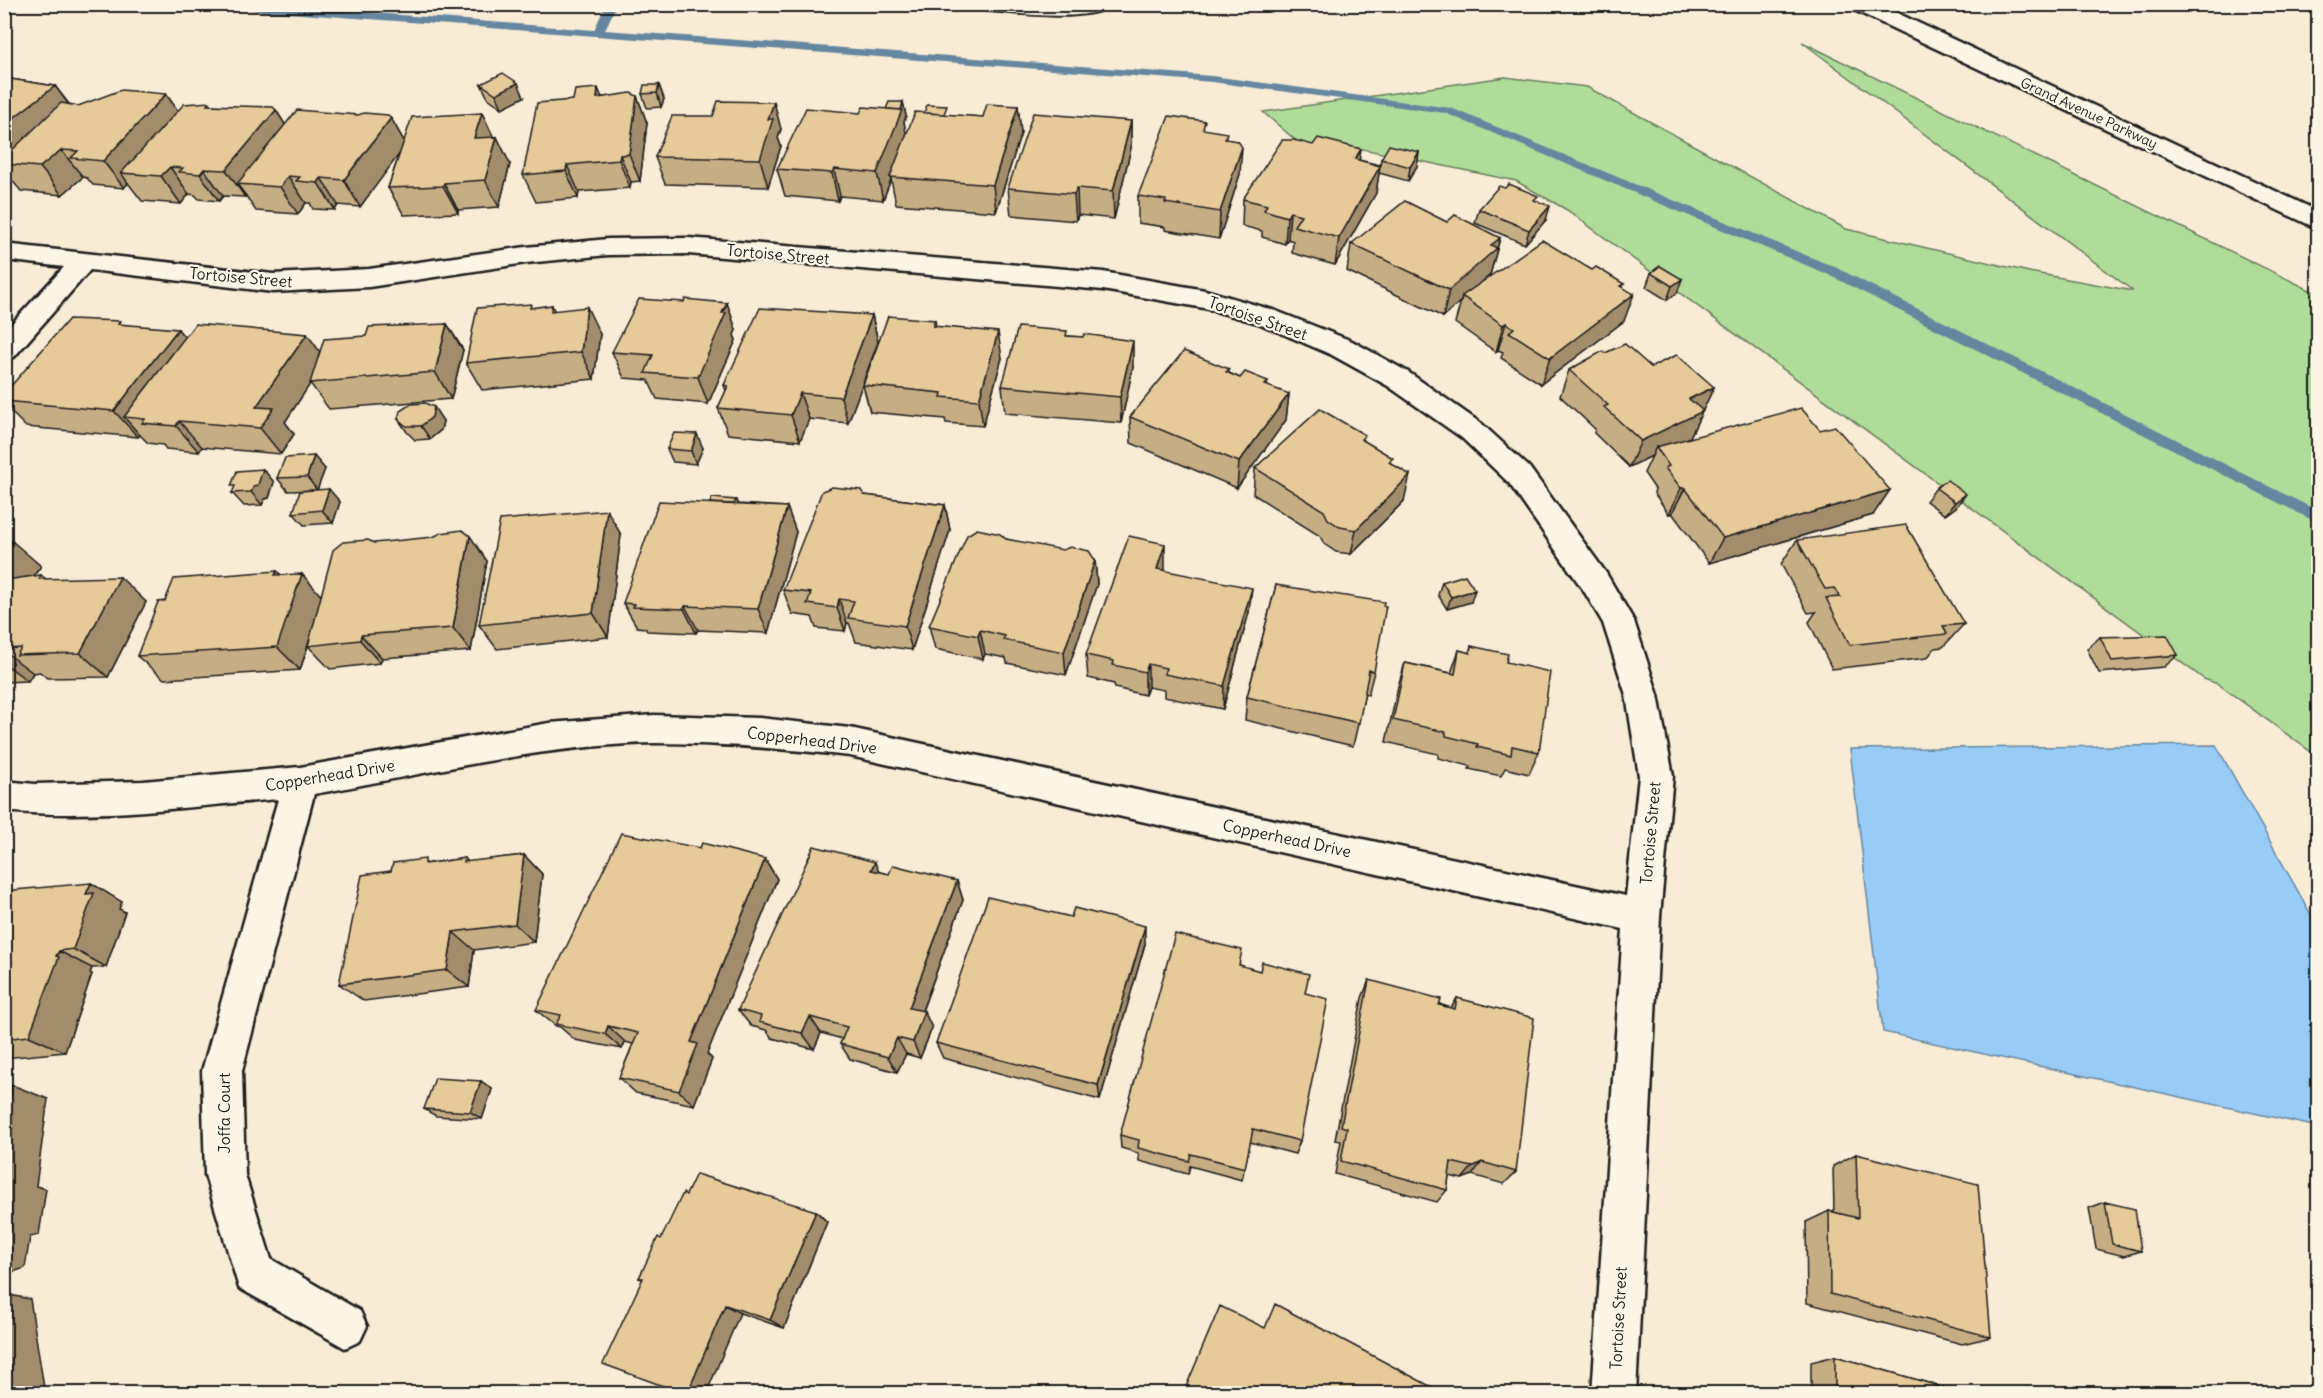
<svg xmlns="http://www.w3.org/2000/svg" width="2323" height="1398" viewBox="0 0 2323 1398" font-family="Delius,sans-serif">
	<style>
		.green { fill: #b0dc9a; stroke: #667c5b; stroke-width: 1.5 }
		.water { fill: #98ccf6; stroke: #66869f; stroke-width: 1.5 }
		.lines { fill: none; stroke-linecap: round; stroke-linejoin: round }
		.stream { fill: #66869f; fill-rule: evenodd }
		.lane-casing { stroke: #1c1c1c; stroke-width: 4 }
		.street-casing { stroke: #1c1c1c; stroke-width: 5 }
		.secondary-casing { stroke: #1c1c1c; stroke-width: 5 }
		.lane { fill: #fcf5e5; fill-rule: evenodd }
		.street { fill: #fcf5e5; fill-rule: evenodd }
		.secondary { fill: #fcf5e5; fill-rule: evenodd }
		.wall { fill: #c6ae84; stroke: #1c1c1c; stroke-width: 1.5 }
		.shaded-wall { fill: #a18d6c; stroke: #1c1c1c; stroke-width: 1.5 }
		.building { fill: #e6ca9a; stroke: #1c1c1c; stroke-width: 1.5 }
		.labels { text-anchor: middle; stroke-width: 4.5; stroke-linejoin: round; paint-order: stroke }
		.far-street-label { font-size: 14px; fill: #1c1c1c; stroke: #fcf5e5 }
		.street-label { font-size: 16px; fill: #1c1c1c; stroke: #fcf5e5 }
	</style>
	<rect width="100%" height="100%" fill="#f8ecd6"/>
	<filter id="ink" filterUnits="userSpaceOnUse"><feTurbulence type="fractalNoise" baseFrequency=".0167" numOctaves="2"/><feDisplacementMap in="SourceGraphic" scale="12" xChannelSelector="R" yChannelSelector="G"/><feConvolveMatrix kernelMatrix="1 2 1 2 8 2 1 2 1" color-interpolation-filters="sRGB"/></filter>
	<g filter="url(#ink)">
		<path class="green" d="M1802,42L2318,294V757L2218,684L2204,679L1567,210L1516,181L1358,148L1300,144L1263,112L1505,77L1587,87L1846,229L2029,272L2133,291Z"/>
		<path class="water" d="M2216,745L2318,927V1127L1883,1032L1850,749Z"/>
		<g class="lines">
			<path class="stream" d="M203,4H258L594,30L606,4H617L605,30L1212,76L1451,108L1837,268L2318,511V523L1827,274L1445,113L1212,82L208,7Z"/>
			<g class="lane-casing">
				<path id="lane" d="M966,4H1112C1092,25 1002,12 973,9Z"/>
			</g>
			<g class="street-casing">
				<path id="street" d="M688,238L1103,272L1205,290L1276,311L1352,341L1408,372L1482,424L1529,467L1606,573L1634,621L1658,695L1673,776L1660,916L1636,1394H1592L1623,929L850,756C785,749 721,743 655,743C541,745 426,774 314,794L242,1071L245,1175L271,1259L360,1311L367,1326L360,1341L345,1348L239,1288L205,1175L202,1071L278,799C188,807 95,820 4,811V781L35,784L143,781L300,767L549,723L654,715L760,718L850,728L1626,896L1639,776L1626,695L1603,623L1584,591L1509,483L1462,438L1388,386L1332,355L1258,323L1204,308L1103,290L688,254L608,255L526,263L369,287L273,292L90,270L14,357L4,359V332L64,267L4,260V244L273,274L369,269L526,247L608,239Z"/>
			</g>
			<g class="secondary-casing">
				<path id="secondary" d="M1850,4H1878L2318,211V229L1852,9Z"/>
			</g>
			<use href="#lane" class="lane"/>
			<use href="#street" class="street"/>
			<use href="#secondary" class="secondary"/>
		</g>
		<path class="wall" d="M4,78L55,86L69,104L78,106L166,94L178,111L209,102L211,105L276,110L285,125L391,118L404,141L482,113L493,137H497L510,164L499,207L458,210V213L404,215L388,188L400,152L360,207L338,205L335,210L313,209L310,203H306L298,214L256,211L246,196L245,197L223,196L219,201L199,199L195,195L189,194L181,204L142,201L128,183L124,188L93,185L87,178L83,177L62,195L21,191L4,171Z
			M481,84L524,97L502,108L488,98Z
			M659,85L664,99L661,107L647,108L642,94Z
			M637,96L647,123L640,181L631,182L630,188L579,192L578,198L536,202L523,175L602,97Z
			M903,102L906,116L904,122L906,135L948,115L983,117L1018,106L1021,133L996,212L896,204L891,179L883,200L840,196L838,201L785,196L777,169L860,113L886,109Z
			M1131,121V148L1114,219L1078,215L1076,221L1011,215L1008,188Z
			M781,129L778,138L781,146L768,187L665,184L655,157Z
			M1205,130L1227,139L1240,174L1219,239L1165,230V227L1138,223V196Z
			M1419,152L1417,166L1408,181L1379,173L1376,193L1335,265L1292,253L1293,241L1288,239L1285,244L1262,237V231L1242,226L1243,199L1359,160L1380,165L1381,159Z
			M1537,201L1546,220L1525,244L1475,223L1479,209Z
			M1447,222L1500,238L1490,275L1483,281L1592,270L1622,288L1624,321L1541,384L1501,358L1503,352L1498,350L1496,352L1455,323L1461,301L1443,317L1347,271L1351,244Z
			M1660,266L1677,293L1667,300L1646,287L1651,273Z
			M684,302L727,303L736,330L734,335L736,340L708,404L657,399L648,380L624,378L612,352Z
			M552,305L554,310L600,334L594,379L482,390L466,363Z
			M872,315L878,342L848,423L809,419L800,441L728,434L718,408L726,391L724,385Z
			M935,320L936,326L1002,358L983,426L946,423L945,419L870,412L863,385Z
			M447,324L463,350L451,399L329,409L310,383L285,422L294,434L281,454L202,447L199,452L166,449L163,445L148,443L140,435L138,437L26,427L4,405V394L123,325L185,338L320,352L366,336Z
			M1068,336L1083,337L1133,367L1121,423L1005,413L1002,386Z
			M1605,353L1714,387L1690,437L1687,438L1873,515L1709,563L1672,513L1669,514L1654,493L1655,489L1644,473L1652,456L1629,467L1594,433L1595,429L1560,396L1569,370Z
			M1229,369V373L1240,378L1268,381L1267,386L1289,394L1286,420L1237,488L1131,443L1130,417Z
			M398,419L443,421L441,430L430,439L415,440L407,432Z
			M1364,441L1392,464L1404,501L1351,554L1336,552L1324,544L1320,536L1253,494L1255,468Z
			M703,448L696,464L673,462L667,449Z
			M325,469L317,490L288,491L277,478Z
			M1947,480L1956,507L1945,515L1926,501L1936,488Z
			M274,482L269,498L265,499L262,505L244,506L232,493Z
			M864,495L945,505L950,530L912,650L856,642L849,623H847L845,631L816,628L812,617L792,614L783,590Z
			M736,500L738,504L787,507L796,532L768,633L698,630L696,633L647,631L645,628L637,627L623,603L710,503Z
			M340,502L333,523L304,525L293,513Z
			M607,510L621,535L608,637L497,649L479,625Z
			M1006,539L1095,560L1097,584L1066,675L1007,663L1006,658L985,654L983,659L935,649L929,626Z
			M4,540L41,566L33,577L41,575L46,579L146,602L108,677L47,678L40,672L33,673L28,681L4,682Z
			M1797,540L1964,624L1943,647L1935,648L1927,658L1832,669L1809,622L1816,612L1808,613L1781,564Z
			M374,543L487,561L471,651L382,658L380,663L330,669L308,646L300,670L164,679L137,656L165,601L277,571L281,575L321,595Z
			M1165,568L1164,571L1249,612L1223,709L1164,697V690L1148,687L1145,695L1115,688L1114,684L1088,678L1086,655Z
			M1442,582L1471,602L1447,609L1438,595Z
			M1276,585L1374,672L1368,695L1365,693L1353,746L1245,720L1247,697Z
			M2100,637L2178,655L2164,667L2099,673L2087,649Z
			M1471,646L1506,662L1539,752L1529,774L1505,768L1501,776L1469,769L1470,766L1438,758V754L1386,742L1398,686L1405,663L1451,673L1459,650L1469,653Z
			M700,848L765,859L777,879L707,1054L712,1059L694,1105L636,1093L619,1078L633,1044L625,1042L622,1049L575,1040L560,1027L556,1026L536,1010Z
			M524,855L542,874L534,942L474,950L469,987L364,1001L339,984L391,871L430,863L465,858L468,862Z
			M879,872L889,874L957,881L963,900L922,1011H924L932,1028L920,1058L906,1054L897,1072L850,1059L840,1044L842,1039L821,1033L814,1049L772,1038L766,1030L751,1026L738,1010Z
			M4,891L122,902L119,909L125,912L106,967L92,968L90,973L92,974L65,1052L4,1058Z
			M1145,944L1100,1100L943,1058L936,1043Z
			M1240,965L1305,993L1300,1141L1295,1154L1250,1142L1242,1180L1190,1166L1188,1174L1139,1161L1138,1153L1121,1148L1120,1135Z
			M1369,980L1451,1008L1457,998L1516,1172L1504,1184L1472,1175L1462,1179L1449,1176L1447,1190L1437,1202L1335,1174L1341,1141L1335,1140L1362,998Z
			M481,1081L492,1089L482,1119L436,1116L424,1109Z
			M1856,1154L1991,1337L1962,1344L1807,1303L1806,1222L1829,1211L1834,1213L1833,1166Z
			M686,1195L816,1211L827,1222L784,1328L740,1313L639,1278Z
			M2105,1202L2141,1251L2124,1256L2096,1249L2089,1208Z
			M1835,1356L1966,1394H1811V1362Z"/>
		<path class="shaded-wall" d="M518,83L524,97L502,108L496,94Z
			M659,85L664,99L661,107L657,93Z
			M55,86L75,113L4,164V125Z
			M598,88L609,115L597,98Z
			M166,94L185,121L121,173L128,183L124,188L103,161Z
			M637,96L647,123L640,181L629,154Z
			M774,102L781,129L778,138L781,146L768,187L760,159L768,119Z
			M903,102L906,116L904,122L907,138L890,177L891,179L883,200L877,173Z
			M1018,106L1021,133L996,212L993,185Z
			M276,110L293,137L237,184L246,196L245,197L226,170Z
			M482,113L495,140L474,138Z
			M391,118L406,145L360,207L344,180Z
			M1131,121V148L1114,219L1113,191Z
			M497,137L510,164L499,207L485,180Z
			M1242,147L1240,174L1219,239L1220,212Z
			M1361,149L1357,176L1355,159Z
			M61,150L83,177L62,195L40,167Z
			M1419,152L1417,166L1408,181L1410,167Z
			M620,155L631,182L630,188L619,160Z
			M567,165L579,192L578,198L566,171Z
			M1380,166L1376,193L1335,265L1339,238Z
			M170,167L189,194L181,204L161,176Z
			M204,169L223,196L219,201L200,174Z
			M834,169L840,196L838,201L832,173Z
			M288,176L306,203L298,214L280,187Z
			M321,178L338,205L335,210L318,183Z
			M444,183L458,210V213L443,186Z
			M1077,188L1078,215L1076,221L1074,194Z
			M1550,206L1546,220L1525,244L1529,230Z
			M1290,212L1288,239L1285,244L1287,217Z
			M1500,238L1490,275L1464,298L1462,296L1461,301L1443,317L1449,290L1491,245Z
			M1682,279L1677,293L1667,300L1672,286Z
			M1624,284L1614,309L1634,294L1624,321L1541,384L1550,358L1620,286Z
			M727,303L736,330L734,335L736,340L708,404L698,377Z
			M587,307L600,334L594,379L581,352Z
			M872,315L878,342L848,423L841,397Z
			M1506,323L1498,350L1496,352L1503,325Z
			M447,324L463,350L451,399L435,372Z
			M178,329L200,356L124,417L140,435L138,437L114,411Z
			M998,332L1002,358L983,426L979,400Z
			M307,334L326,360L285,422L294,434L281,454L260,428L256,407Z
			M1133,341V367L1121,423L1120,397Z
			M1714,387L1690,437L1659,452L1656,447L1652,456L1629,467L1641,441L1689,399Z
			M800,393L809,419L800,441L791,415Z
			M1289,394L1286,420L1237,488L1239,462Z
			M434,407L443,421L441,430L430,439L421,426Z
			M179,421L202,447L199,452L176,426Z
			M697,434L703,448L696,464L691,451Z
			M314,456L325,469L317,490L307,477Z
			M263,469L274,482L269,498L265,499L262,505L251,492Z
			M1410,475L1404,501L1351,554L1356,530Z
			M1681,488H1685L1672,513L1669,514Z
			M329,489L340,502L333,523L322,510Z
			M1890,490L1873,515L1709,563L1723,538Z
			M1966,494L1956,507L1945,515L1955,502Z
			M945,505L950,530L912,650L905,626Z
			M787,507L796,532L768,633L758,609Z
			M607,510L621,535L608,637L593,613Z
			M470,536L487,561L471,651L453,628Z
			M12,541L41,566L4,614V551Z
			M1165,544V568L1157,593V569Z
			M1095,560L1097,584L1066,675L1064,652Z
			M277,571L296,591L302,574L323,598L300,670L277,647L275,575Z
			M120,577L146,602L108,677L80,653Z
			M1252,588L1249,612L1223,709L1224,686Z
			M1475,590L1471,602L1447,609L1451,597Z
			M839,599L847,623L845,631L837,608Z
			M685,606L698,630L696,633L684,609Z
			M980,630L985,654L983,659L978,636Z
			M361,635L382,658L380,663L360,640Z
			M4,651L33,673L28,681L4,663Z
			M1148,664V687L1145,695V672Z
			M524,855L542,874L534,942L515,924Z
			M765,859L777,879L707,1054L712,1059L694,1105L679,1091L691,1042Z
			M875,862L883,882L871,870Z
			M957,881L963,900L917,1024L909,1008Z
			M91,883L122,902L119,909L125,912L106,967L73,949L86,894Z
			M1145,926V944L1100,1100L1098,1085Z
			M453,932L474,950L469,987L447,970Z
			M59,951L92,968L90,973L92,974L65,1052L29,1036Z
			M924,1011L932,1028L920,1058L913,1042Z
			M810,1017L821,1033L814,1049L802,1033Z
			M608,1026L625,1042L622,1049L605,1034Z
			M897,1038L906,1054L897,1072L888,1057Z
			M481,1081L492,1089L482,1119L470,1112Z
			M12,1085L48,1099L36,1186L46,1189L39,1235L30,1237L25,1268L4,1275V1130Z
			M1482,1162L1472,1175L1462,1179L1472,1167Z
			M816,1211L827,1222L784,1328L770,1320Z
			M4,1294L30,1299L45,1394H5Z
			M725,1305L740,1313L706,1394H687Z"/>
		<path class="building" d="M503,73L518,83L496,94L481,84Z
			M4,78L55,86L4,125Z
			M644,85H659L657,93L642,94Z
			M598,88L597,98L631,93L637,96L629,154L620,155L619,160L567,165L566,171L523,175L537,103L573,100L575,90Z
			M121,90L166,94L103,161L71,158L78,151L61,150L40,167L4,164V158L61,103L78,106Z
			M718,101L774,102L768,119H773L760,159L655,157L672,116H713Z
			M209,102L207,105L273,107L276,110L226,170L204,169L200,174L179,172L183,168L170,167L161,176L121,173L184,104Z
			M889,102H903L901,110L886,109Z
			M987,104L1018,106L993,185L890,177L915,112L983,117Z
			M927,105L947,106L944,114L924,113Z
			M863,107L902,110L877,173L834,169L832,173L777,169L806,108L860,113Z
			M297,110L358,115L364,113L388,115L391,118L344,180L321,178L318,183L296,181L300,177L288,176L280,187L237,184Z
			M482,113L474,138L497,137L485,180L444,183L443,186L388,188L412,117Z
			M1033,113L1131,121L1113,191L1077,188L1074,194L1008,188Z
			M1169,116L1205,121L1203,129L1227,133L1225,139L1238,141L1242,147L1220,212L1165,203L1166,200L1138,196Z
			M1318,138L1361,149L1355,159L1380,166L1339,238L1294,226L1301,215L1290,212L1287,217L1264,210L1267,205L1243,199L1282,140H1294L1313,145Z
			M1389,145L1419,152L1410,167L1381,159Z
			M1509,184L1538,196L1534,200L1550,206L1529,230L1479,209L1499,186L1505,188Z
			M1405,201L1447,222L1455,215L1500,238L1491,245L1497,248L1449,290L1351,244Z
			M1542,240L1592,270L1596,267L1624,284L1620,286L1634,294L1550,358L1509,332L1514,328L1506,323L1503,325L1462,296Z
			M1660,266L1682,279L1672,286L1651,273Z
			M639,299L684,302L685,299L727,303L722,313H726L698,377L645,373L653,355L612,352Z
			M531,304L530,308L552,305L551,311L587,307L581,352L466,363L477,308Z
			M760,308L872,315L841,397L800,393L791,415L718,408L728,386L724,385Z
			M888,316L935,320L933,326L998,332L979,400L941,397L942,393L863,385Z
			M69,319L120,321L118,324L178,329L114,411L4,401V394Z
			M195,324L307,334L256,407L274,408L260,428L179,421L176,426L142,423L145,419L124,417Z
			M447,324L435,372L310,383L324,339L366,336L369,327Z
			M1018,327L1067,331L1066,336L1083,337L1084,334L1133,341L1120,397L1002,386Z
			M1625,344L1651,367L1677,355L1714,387L1689,399L1703,411L1641,441L1604,407L1608,405L1569,370L1603,351L1605,353Z
			M1184,351L1229,369L1226,372L1240,378L1245,372L1268,381L1265,385L1289,394L1239,462L1130,417Z
			M425,403L434,407L432,417L421,426H406L398,419L400,411L411,404Z
			M1801,408L1820,430L1835,426L1890,490L1723,538L1685,488H1681L1665,468L1669,466L1656,447Z
			M1320,409L1365,435L1361,439L1393,458L1389,462L1410,475L1356,530L1340,527L1328,519L1324,511L1255,468Z
			M674,433L697,434L691,451L667,449Z
			M314,456L307,477L277,478L285,458Z
			M263,469L258,485L254,486L251,492L232,493L235,486H231L237,471Z
			M1947,480L1966,494L1955,502L1936,488Z
			M832,487L861,490L864,495L945,505L905,626L848,618L854,601L839,599L837,608L807,604L811,593L783,590L822,491Z
			M329,489L322,510L293,513L300,491Z
			M712,498L736,500L734,504L710,503Z
			M659,501L787,507L758,609L685,606L684,609L633,607L635,604L623,603Z
			M607,510L593,613L479,625L500,520Z
			M1906,525L1964,624L1943,626L1947,634L1850,645L1826,598L1840,597L1835,588L1825,589L1797,540Z
			M977,529L1000,534L1006,539L1063,550L1070,547L1089,551L1095,560L1064,652L1003,640L1005,636L980,630L978,636L929,626L967,535Z
			M462,530L470,536L453,628L361,635L360,640L308,646L333,550L343,542L368,540L374,543L433,537L441,533Z
			M1129,536L1165,544L1157,569L1252,588L1224,686L1164,674L1166,668L1148,664L1145,672L1113,665L1114,661L1086,655Z
			M4,540L12,541L4,551Z
			M277,571L275,575L302,574L277,647L137,656L158,602L165,601L174,579Z
			M41,575L39,579L120,577L80,653L17,655L21,648L4,649V582L6,580Z
			M1465,575L1475,590L1451,597L1442,582Z
			M1276,585L1384,602L1383,606H1386L1374,672L1369,670L1359,723L1247,697Z
			M2167,635L2178,655L2112,661L2100,637Z
			M1471,646L1508,654L1506,662L1550,672L1539,752L1512,746L1511,755L1477,747L1478,744L1446,736V732L1393,720L1405,663L1455,674L1459,650L1470,653Z
			M621,833L700,848L702,843L765,859L691,1042L698,1044L679,1091L619,1078L638,1033L608,1026L605,1034L556,1024L561,1015L536,1010Z
			M814,846L875,862L871,870L889,874L893,865L957,881L909,1008L924,1011L913,1042L897,1038L888,1057L840,1044L847,1027L810,1017L802,1033L759,1022L761,1016L738,1010Z
			M524,855L515,924L453,932L447,970L339,984L362,875L391,871L393,863L425,859V864L465,858L464,862Z
			M91,883L86,894L94,893L73,949L59,951L56,956L59,957L29,1036L4,1039V891Z
			M988,897L1071,917L1074,908L1145,926L1098,1085L936,1043Z
			M1175,934L1242,950L1239,965L1260,971L1262,962L1309,974L1305,993L1328,999L1300,1141L1253,1129L1245,1168L1191,1154L1189,1161L1138,1148L1139,1140L1120,1135Z
			M1369,980L1441,999L1439,1005L1455,1009L1457,998L1534,1018L1516,1172L1482,1162L1472,1167L1451,1162L1447,1190L1341,1161L1347,1128L1341,1126Z
			M435,1078L481,1081L470,1112L424,1109Z
			M12,1085L4,1130V1087Z
			M1856,1154L1978,1184L1991,1337L1830,1294L1829,1211L1858,1218Z
			M696,1174L816,1211L770,1320L725,1305L687,1394H685L603,1364L643,1278H639L658,1237L661,1239L683,1193L686,1195Z
			M8,1177L4,1200V1178Z
			M2105,1202L2135,1209L2141,1251L2112,1244Z
			M1275,1304L1445,1394H1183L1220,1306L1265,1328Z
			M1835,1356L1966,1394H1835Z"/>
	</g>
	<g class="labels">
		<g class="far-street-label">
			<text transform="translate(2089 113) rotate(25)" y="5">Grand Avenue Parkway</text>
		</g>
		<g class="street-label">
			<text transform="translate(778 254) rotate(5)" y="6">Tortoise Street</text>
			<text transform="translate(241 277) rotate(5)" y="6">Tortoise Street</text>
			<text transform="translate(1258 318) rotate(19)" y="6">Tortoise Street</text>
			<text transform="translate(812 740) rotate(7)" y="6">Copperhead Drive</text>
			<text transform="translate(330 775) rotate(-9)" y="6">Copperhead Drive</text>
			<text transform="translate(1650 833) rotate(-85)" y="6">Tortoise Street</text>
			<text transform="translate(1287 838) rotate(12)" y="6">Copperhead Drive</text>
			<text transform="translate(224 1113) rotate(-90)" y="6">Joffa Court</text>
			<text transform="translate(1618 1318) rotate(-87)" y="6">Tortoise Street</text>
		</g>
	</g>
	<rect width="2323" height="1398" fill="none" stroke="#fcf5e5" stroke-width="24"/>
	<rect x="12" y="12" width="2299" height="1374" fill="none" stroke="#1c1c1c" stroke-width="2" filter="url(#ink)"/>
</svg>
